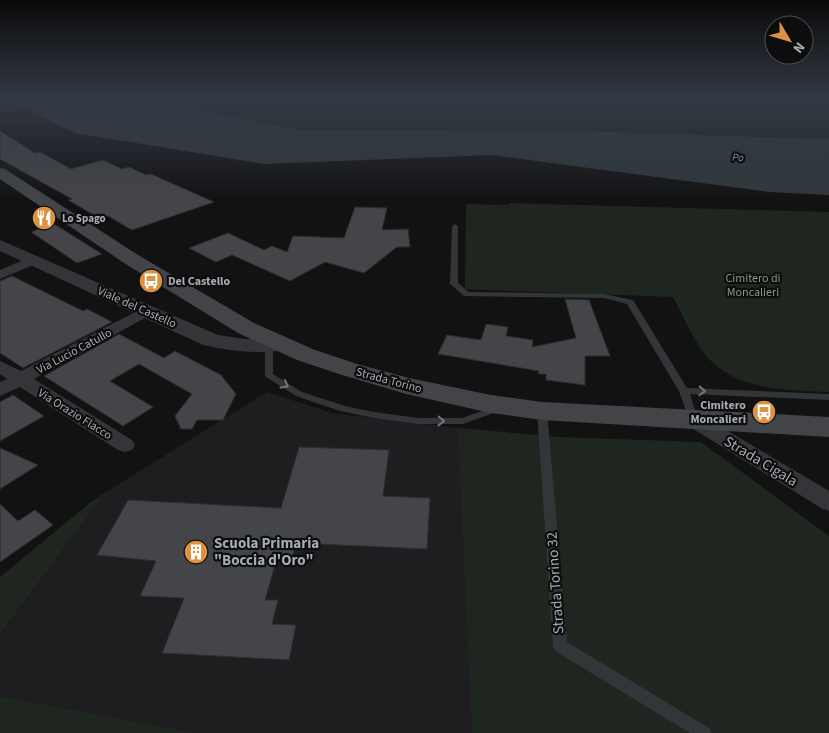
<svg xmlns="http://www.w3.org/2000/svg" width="829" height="733" viewBox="0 0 829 733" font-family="'Source Sans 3',sans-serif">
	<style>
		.built { fill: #1e1e20 }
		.green { fill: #1f261f }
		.water { fill: #2f383c }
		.building { fill: #444548; stroke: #2c2d2f }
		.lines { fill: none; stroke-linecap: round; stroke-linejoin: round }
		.service { fill: #343538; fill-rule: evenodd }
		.minor { fill: #343538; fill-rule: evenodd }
		.tertiary { fill: #343538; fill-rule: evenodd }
		.secondary { fill: #424448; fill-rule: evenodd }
		.oneway { stroke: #72767b }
		.labels { text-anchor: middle; stroke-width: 4.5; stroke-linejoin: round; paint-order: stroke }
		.far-water-label { font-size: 11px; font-style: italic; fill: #809caa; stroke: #0d0d0e }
		.far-poi-label { font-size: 11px; font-weight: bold; fill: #a5abb2; stroke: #0d0d0e; text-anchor: start }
		.park-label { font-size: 12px; fill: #819b7e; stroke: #0d0d0e }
		.poi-label { font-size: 12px; font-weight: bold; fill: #a5abb2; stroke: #0d0d0e; text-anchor: start }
		.street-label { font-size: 12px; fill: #a5abb2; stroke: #0d0d0e }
		.near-street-label { font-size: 15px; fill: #a5abb2; stroke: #0d0d0e }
		.near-poi-label { font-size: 15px; font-weight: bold; fill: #a5abb2; stroke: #0d0d0e; text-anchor: start }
	</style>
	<rect width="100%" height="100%" fill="#121213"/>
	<path class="built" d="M267,392L332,413L458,428L467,520L473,733H197L0,696V634L106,492Z"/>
	<path class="green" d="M141,98H829V139L584,131L299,130Z
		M509,203L829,212V392C786,390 738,391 707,357C695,343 682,314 673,297L465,289L466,204L509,205Z
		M458,428L560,437L701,442L829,536V733H472Z
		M106,492L0,634V577L91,502Z
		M0,696L197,733H0Z"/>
	<path class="water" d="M5,98H141L299,130L584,131L829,139V195L769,192L491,155L264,164L75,133Z"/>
	<path class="building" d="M0,131L35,153L40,152L71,169L103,160L122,169L129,167L146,175L151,174L214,202L132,230L108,216L101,219L68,200L72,199L0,159Z
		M355,207L387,208L382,230L408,229L410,247H397L364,273L325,262L290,281L232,255L216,262L189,248L228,233L264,250L272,246L287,252L293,236L344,238Z
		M54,224L102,254L77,263L31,232Z
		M12,276L83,311L87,309L112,322L23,368L0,353V281Z
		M565,299L589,300L610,356H585V385L546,380V374H538L539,371L438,354L447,335L481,340L486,324L508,327L506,336L533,340L532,347L576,338Z
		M119,334L164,358L175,351L221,375L236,394L223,420H197L192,429H181L175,416L192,394L139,364L110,381L153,407L123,426L44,376Z
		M13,395L44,416L0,441V402Z
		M299,447L389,450L383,496L430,498L427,549L296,543L292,559L277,558L265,600H278L272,624L296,625L289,660L162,653L184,598L140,596L156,561L97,555L128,500L281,508Z
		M0,448L38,465L0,489Z
		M0,504L18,521L35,510L53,525L0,562Z"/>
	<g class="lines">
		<path class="service" d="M455,224L458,226V283L469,292L604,294L633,300L687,388L829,394V400L690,394L698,420L696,422H690L679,391L627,304L604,298L464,296L450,284L452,226Z
			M266,338H269L273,340V374L302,392L345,406L374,412L418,418H462L499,405L504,408L502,410L463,424H418L374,418L340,411L296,396L266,377L265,375V340Z
			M542,408L547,411L567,642L709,728L712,733H690L555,651L553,646L537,411Z"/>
		<path class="minor" d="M33,256L40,260L38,263L0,279V270Z
			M147,306L152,308L155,311L152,314L34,379L132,440L135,445L132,450L125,452L118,450L20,387L0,396V382L7,379L0,374V361L21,371Z
			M694,413L701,415L829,491V511L821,508L687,425L684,420L687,415Z"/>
		<path class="tertiary" d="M0,240L218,335L245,339L280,338L288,339L291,344L288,349C260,355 230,351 203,345L0,251Z"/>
		<path class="secondary" d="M0,168L5,169L138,255L254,323L315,350L357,364L409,378L491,395L542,402L829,417V437L542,420L491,413L406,394L339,374L297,360L238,333L124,263L0,179Z"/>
	</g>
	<defs><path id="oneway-chevron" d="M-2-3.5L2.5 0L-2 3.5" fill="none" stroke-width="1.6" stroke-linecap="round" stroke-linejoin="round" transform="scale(1.25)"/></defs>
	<g class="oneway">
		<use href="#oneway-chevron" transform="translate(285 385) rotate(30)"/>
		<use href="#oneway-chevron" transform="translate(702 391) rotate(3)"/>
		<use href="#oneway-chevron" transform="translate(441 421) rotate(1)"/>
	</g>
	<linearGradient id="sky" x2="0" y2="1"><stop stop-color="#0a0a0a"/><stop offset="0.49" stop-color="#333944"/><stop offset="1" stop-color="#333944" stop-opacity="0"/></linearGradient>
	<rect width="829" height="201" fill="url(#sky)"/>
	<defs>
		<g id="restaurant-disc" transform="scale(1.25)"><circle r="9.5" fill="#db9242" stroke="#0d0d0e"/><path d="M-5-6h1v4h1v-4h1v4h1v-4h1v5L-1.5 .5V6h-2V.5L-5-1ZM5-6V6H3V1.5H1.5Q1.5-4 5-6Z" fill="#fff"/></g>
		<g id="bus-disc" transform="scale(1.25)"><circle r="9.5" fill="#db9242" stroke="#0d0d0e"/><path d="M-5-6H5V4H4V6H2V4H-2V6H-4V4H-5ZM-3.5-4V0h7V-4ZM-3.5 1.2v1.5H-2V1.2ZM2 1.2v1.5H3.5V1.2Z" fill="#fff"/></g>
		<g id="building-disc" transform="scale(1.25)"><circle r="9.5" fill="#db9242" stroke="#0d0d0e"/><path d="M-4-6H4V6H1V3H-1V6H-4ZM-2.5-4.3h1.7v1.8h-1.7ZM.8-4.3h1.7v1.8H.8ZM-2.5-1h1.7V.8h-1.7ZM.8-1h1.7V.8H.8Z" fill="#fff"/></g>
	</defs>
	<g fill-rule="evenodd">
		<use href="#restaurant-disc" x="44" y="218"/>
		<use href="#bus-disc" x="151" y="281"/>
		<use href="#bus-disc" x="764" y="412"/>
		<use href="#building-disc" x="196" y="552"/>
	</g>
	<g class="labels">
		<g class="far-water-label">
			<text transform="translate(738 157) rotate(3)" y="4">Po</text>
		</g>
		<g class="far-poi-label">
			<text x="62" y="222">Lo Spago</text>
		</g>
		<g class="park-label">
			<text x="753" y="282">Cimitero di<tspan x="753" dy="14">Moncalieri</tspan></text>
		</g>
		<g class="poi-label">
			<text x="168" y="285">Del Castello</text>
			<text x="746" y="409" text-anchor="end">Cimitero<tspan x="746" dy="14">Moncalieri</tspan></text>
		</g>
		<g class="street-label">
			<text transform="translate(137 307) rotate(24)" y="4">Viale del Castello</text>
			<text transform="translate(74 351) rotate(-28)" y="4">Via Lucio Catullo</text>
			<text transform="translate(389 380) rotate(15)" y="4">Strada Torino</text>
			<text transform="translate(75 414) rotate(32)" y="4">Via Orazio Flacco</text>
		</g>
		<g class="near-street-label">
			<text transform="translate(761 461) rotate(31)" y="5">Strada Cigala</text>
			<text transform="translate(555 583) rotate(-94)" y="5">Strada Torino 32</text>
		</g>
		<g class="near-poi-label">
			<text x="214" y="548">Scuola Primaria<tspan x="214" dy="17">"Boccia d'Oro"</tspan></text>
		</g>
	</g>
	<g transform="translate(789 40) rotate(128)"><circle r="24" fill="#0d0d0e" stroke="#4a4c50"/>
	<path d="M0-4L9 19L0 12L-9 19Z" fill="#db9242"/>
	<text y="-8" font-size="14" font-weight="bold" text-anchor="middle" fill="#a5abb2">N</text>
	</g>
</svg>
